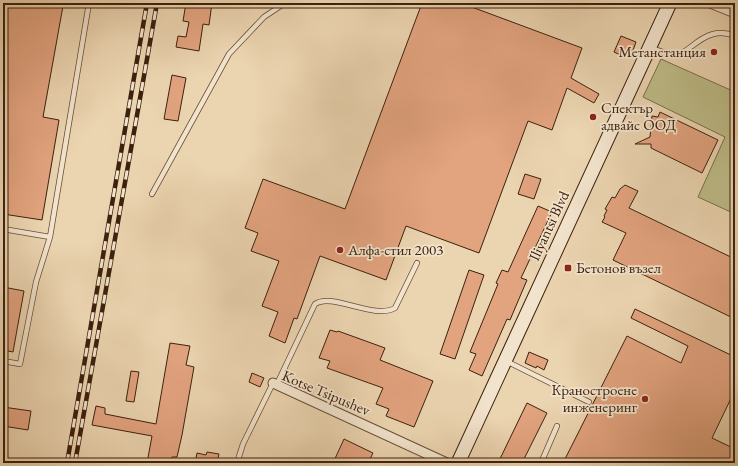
<svg xmlns="http://www.w3.org/2000/svg" width="738" height="466" viewBox="0 0 738 466" font-family="'EB Garamond',serif">
	<style>
		.green { fill: #bdbb87; stroke: #7c6e4a }
		.building { fill: #e2a37f; stroke: #3c210d }
		.lines { fill: none; stroke-linecap: round; stroke-linejoin: round }
		.lane-casing { stroke: #684e36; stroke-width: 6 }
		.street-casing { stroke: #684e36; stroke-width: 11 }
		.secondary-casing { stroke: #3c210d; stroke-width: 15 }
		.lane { stroke: #f2e3cc; stroke-width: 4.5 }
		.street { stroke: #f2e3cc; stroke-width: 9 }
		.secondary { stroke: #f2e3cc; stroke-width: 13 }
		.rail-casing { stroke: #3c210d; stroke-width: 4.5 }
		.rail { stroke: #f2e3cc; stroke-width: 3; stroke-dasharray: 9; stroke-linecap: butt }
		.poi-dot { fill: #8f2418; stroke: #f2e3cc; stroke-width: 1.5 }
		.labels { text-anchor: middle; stroke-width: 3.5; stroke-linejoin: round; paint-order: stroke }
		.poi-label { font-size: 15px; fill: #3c210d; stroke: #f2e3cc; text-anchor: start }
		.street-label { font-size: 15px; fill: #3c210d; stroke: #f2e3cc }
	</style>
	<rect width="100%" height="100%" fill="#ebd4b0"/>
	<filter id="stains"><feTurbulence type="fractalNoise" baseFrequency=".005" numOctaves="4"/><feColorMatrix values="0 0 0 0 .2 0 0 0 0 .09 0 0 0 0 .02 0 0 0 .5 -.17"/></filter>
	<radialGradient id="worn" r=".72"><stop offset=".6" stop-color="#630" stop-opacity="0"/><stop offset="1" stop-color="#630" stop-opacity=".3"/></radialGradient>
	<path class="green" d="M661,59L735,92V214L698,197L725,137L643,97Z"/>
	<path class="building" d="M3,3H48L63,6L43,117L59,120L42,220L3,214Z
		M186,3H212L209,25L203,24L199,51L176,47L178,36L186,37L189,22L183,21Z
		M422,3H461L582,48L571,78L599,94L594,103L567,88L552,130L528,121L479,253L406,226L386,280L320,256L297,319L294,318L285,343L269,336L278,312L262,306L279,261L251,251L258,233L245,228L263,179L345,209Z
		M621,36L636,42L632,53L628,51L625,57L614,52Z
		M172,75L186,78L178,121L164,119Z
		M660,112L718,140L702,173L651,148V144H635L650,137L652,116L658,117Z
		M525,174L541,179L534,199L518,194Z
		M625,185L638,191L629,208L735,259V319L613,260L626,233L602,222L605,217L604,216L607,210L605,209L612,197L615,198L620,189Z
		M538,206L552,212L521,278L527,280L510,320L507,319L482,376L469,370L476,354L470,352L498,284L496,283L502,270L508,272Z
		M469,270L484,275L455,359L440,354Z
		M3,287L24,291L13,352L3,350Z
		M635,309L735,357V390L712,438L735,449V463H563L627,336L681,363L688,346L631,318Z
		M330,330L337,332L338,331L385,348L380,360L433,381L414,427L386,416L389,409L376,404L383,388L327,368L330,361L319,358Z
		M170,343L190,346L186,365L194,367L182,435L177,457H172L170,463H147L152,436L92,425L96,406L105,408V414L156,424Z
		M529,352L548,360L544,370L537,366L536,368L525,363Z
		M131,371L139,372L134,402L126,401Z
		M252,373L264,378L260,387L249,382Z
		M527,403L547,413L522,463H498Z
		M3,407L31,411L28,430L3,426Z
		M344,439L373,453L368,463H333Z
		M207,452L219,454L217,463H195L197,453L206,455Z"/>
	<g class="lines">
		<g class="lane-casing">
			<path id="lane" d="M651,48C660,51 671,56 681,53C685,52 689,48 692,46C706,35 718,29 735,36
				M152,194L229,54L264,17L285,3
				M3,229L50,237
				M3,361L20,364L36,282L50,237L89,3
				M506,361L589,402
				M277,384L315,304C332,292 374,320 395,308L417,263
				M3,457L4,450
				M237,463L243,444L273,383
				M541,463L557,426"/>
		</g>
		<g class="street-casing">
			<path id="street" d="M710,3L735,13
				M273,383L447,463"/>
		</g>
		<g class="secondary-casing">
			<path id="secondary" d="M458,463L670,3"/>
		</g>
		<use href="#lane" class="lane"/>
		<use href="#street" class="street"/>
		<use href="#secondary" class="secondary"/>
		<g class="rail-casing">
			<path id="rail" d="M67,463L147,3
				M75,463L157,3"/>
		</g>
		<use href="#rail" class="rail"/>
	</g>
	<g class="poi-dot">
		<circle cx="714" cy="52" r="4"/>
		<circle cx="593" cy="117" r="4"/>
		<circle cx="340" cy="250" r="4"/>
		<rect x="564" y="264" width="8" height="8" rx="2"/>
		<circle cx="645" cy="399" r="4"/>
	</g>
	<g class="labels">
		<g class="poi-label">
			<text x="706" y="57" text-anchor="end">Метанстанция</text>
			<text x="601" y="113">Спектър<tspan x="601" dy="17">адвайс ООД</tspan></text>
			<text x="348" y="255">Алфа-стил 2003</text>
			<text x="576" y="273">Бетонов възел</text>
			<text x="637" y="395" text-anchor="end">Краностроене<tspan x="637" dy="17">инженеринг</tspan></text>
		</g>
		<g class="street-label">
			<text transform="translate(549 226) rotate(-65)" y="5">Iliyantsi Blvd</text>
			<text transform="translate(326 393) rotate(23)" y="5">Kotse Tsipushev</text>
		</g>
	</g>
	<rect width="738" height="466" fill="none" stroke="#ebd4b0" stroke-width="16"/>
	<rect x="4" y="4" width="730" height="458" fill="none" stroke="#3c210d" stroke-width="2"/>
	<rect x="8" y="8" width="722" height="450" fill="none" stroke="#3c210d"/>
	<rect width="100%" height="100%" filter="url(#stains)"/>
	<rect width="100%" height="100%" fill="url(#worn)"/>
</svg>
